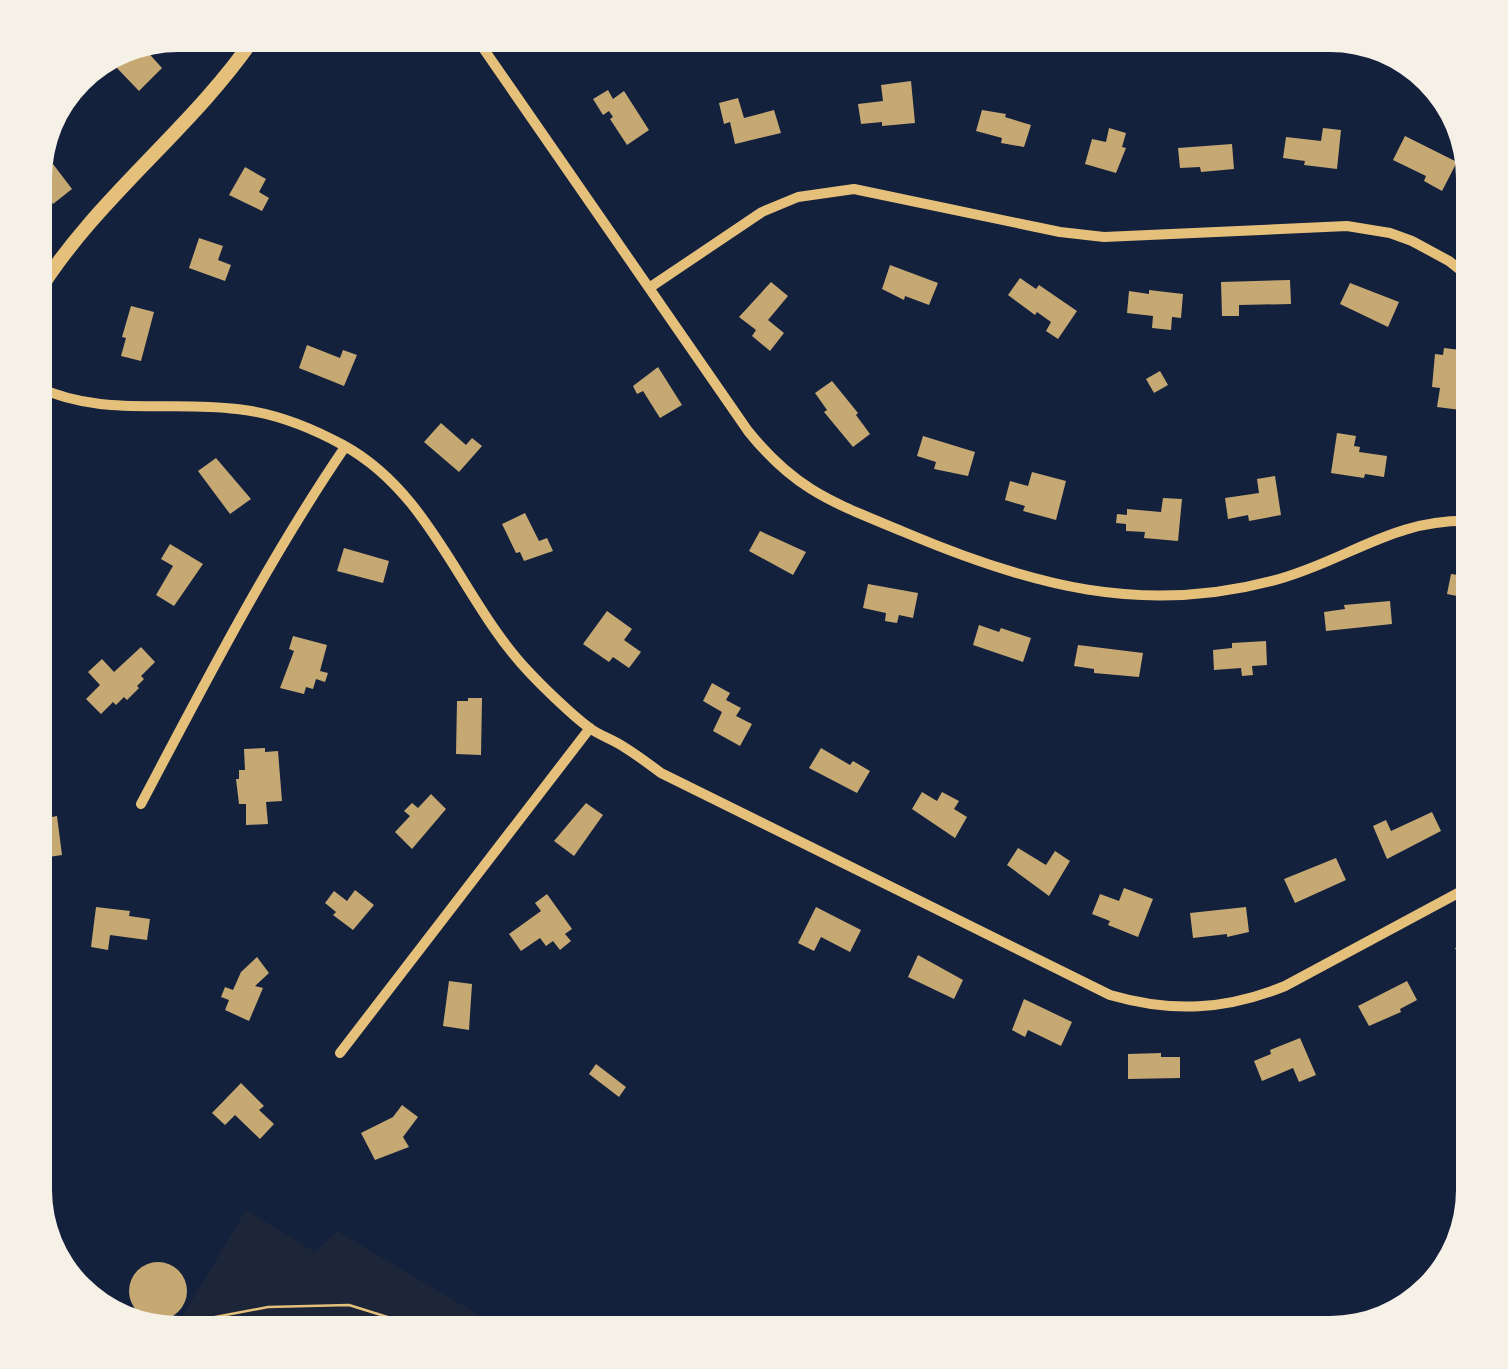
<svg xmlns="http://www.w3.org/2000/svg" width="1508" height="1369" viewBox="0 0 1508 1369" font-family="'Exo 2',sans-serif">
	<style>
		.green { fill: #1d2539 }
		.building { fill: #c6a872 }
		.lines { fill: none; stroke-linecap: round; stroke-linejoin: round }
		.path { stroke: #e5c07b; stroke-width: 2.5 }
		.minor { stroke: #e5c07b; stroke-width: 10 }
		.tertiary { stroke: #e5c07b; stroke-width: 14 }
	</style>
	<rect width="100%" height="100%" fill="#14213d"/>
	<path class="green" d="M246,1210L315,1252L337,1231L511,1334L173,1332Z"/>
	<path class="building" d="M144,48L162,68L139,91L116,67L130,54Z
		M911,81L915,123L882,126V122L861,124L858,104L883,101L881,85Z
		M608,90L613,99L624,91L649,130L627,145L610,119L613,117L609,111L603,115L593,99Z
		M738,98L744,118L774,110L781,133L735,144L730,122L724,124L719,103Z
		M982,110L1006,114L1005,117L1031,125L1024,147L1001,143L1002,138L976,131Z
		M1109,128L1126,133L1122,147L1126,148L1116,173L1085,164L1092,139L1106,142Z
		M1323,128L1341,130L1337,169L1304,165L1305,161L1283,158L1286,137L1321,141Z
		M1405,136L1457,162L1442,191L1424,181L1426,176L1393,160Z
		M1232,144L1234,169L1201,172L1200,167L1180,168L1178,148Z
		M53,164L72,189L53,204L35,178Z
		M245,167L266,179L259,192L269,198L262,211L229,195Z
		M199,238L223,246L218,260L231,265L225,281L189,268Z
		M890,265L938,283L929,305L905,296L904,300L882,289Z
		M1020,278L1036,289L1039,285L1077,311L1058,339L1046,331L1051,322L1037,312L1035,315L1008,295Z
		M1290,280L1291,304L1239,305V316H1222L1221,282Z
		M771,282L788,296L768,320L784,333L770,351L752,336L756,330L739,317Z
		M1350,283L1399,302L1388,327L1340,304Z
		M1149,290L1183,294L1181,318L1172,317L1171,330L1152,328L1153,316L1127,313L1129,291L1149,294Z
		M131,306L154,312L141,361L121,356L126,338L122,337Z
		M307,345L340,358L343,350L357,355L344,386L299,368Z
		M1444,348L1469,351V380L1466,379L1461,410L1437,407L1440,388L1432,387L1435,354L1443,355Z
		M658,367L682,405L660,418L643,391L637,394L633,386Z
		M1160,371L1168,385L1154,393L1146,379Z
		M832,381L858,413L856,415L870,434L853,447L824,412L827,410L815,393Z
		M441,423L466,445L472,438L482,446L459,472L424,442Z
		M1337,433L1356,436L1354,446L1360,447L1359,452L1387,456L1384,477L1365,474L1364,478L1331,473Z
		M923,436L975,452L968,476L934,469L936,462L917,456Z
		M216,458L251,499L230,514L198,471Z
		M1032,472L1066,481L1056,520L1023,511L1025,506L1005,500L1010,481L1028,486Z
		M1275,476L1281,515L1249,521L1248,515L1228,519L1225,498L1259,493L1257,479Z
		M35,491L51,500L35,527Z
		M1163,498L1182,499L1178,541L1144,538L1145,532L1126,531V524L1116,523L1117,514L1127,515V509L1161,512Z
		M525,513L539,541L547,538L553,551L524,561L520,552L516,553L502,524Z
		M760,531L806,552L793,575L749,551Z
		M170,544L203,564L174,606L156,595L173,566L161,559Z
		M344,548L389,561L383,583L337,571Z
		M1451,574L1473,577V609L1465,607L1467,598L1447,594Z
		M868,584L918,593L913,618L899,615L897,623L885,621L886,613L863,608Z
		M1390,601L1392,624L1326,631L1324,612L1345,609L1344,605Z
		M607,611L632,629L624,640L641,652L629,668L613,657L609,662L583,644Z
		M979,625L999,632L1001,628L1031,638L1023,662L973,645Z
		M293,636L327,645L320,671L328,673L325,682L316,679L313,689L306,687L304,694L280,688L294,651L289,649Z
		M1266,641L1267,665L1252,666L1253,675L1242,676L1241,668L1214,670L1213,650L1232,648V643Z
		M1078,645L1143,653L1139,677L1094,673V669L1074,666Z
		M141,647L155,662L141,676L144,679L137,686L139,688L127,700L124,697L116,705L113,702L101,714L86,699L100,685L88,672L102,659L114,672Z
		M712,683L730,693L726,700L741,708L736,716L752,724L740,746L713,731L722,712L703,701Z
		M468,698H482L481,755L456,754L457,701H468Z
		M265,748V752L278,751L282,801L266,802L268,824L246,825V804H239L236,779H239V770H245L244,749Z
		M821,748L850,765L853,761L870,771L857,793L809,768Z
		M922,792L937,801L942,792L959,801L954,809L967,817L955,838L912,809Z
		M49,793L52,817L57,816L62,855L35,859V794Z
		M431,794L446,809L412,849L395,832L410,816L404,811L412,803L418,808Z
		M586,803L603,815L574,856L554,841Z
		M1432,812L1441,831L1387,859L1373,826L1386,820L1391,831Z
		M1018,848L1046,865L1055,851L1070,861L1049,896L1007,865Z
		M1336,858L1346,880L1295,903L1284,879Z
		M1124,888L1153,899L1138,937L1108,925L1110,921L1092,914L1100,894L1119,901Z
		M355,890L374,905L353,930L333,915L336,912L325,903L334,891L347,901Z
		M547,894L572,929L565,934L571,941L560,950L553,941L546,946L540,938L521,951L509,934L541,911L535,903Z
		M96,907L130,911L129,916L150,919L147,940L110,935L108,950L91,947Z
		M816,907L861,930L850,952L821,937L814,951L798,943Z
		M1246,907L1249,932L1227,937V934L1193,938L1190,913Z
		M1473,938V967L1467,970L1455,948Z
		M918,955L963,980L954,999L908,977Z
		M257,957L269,973L255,986L263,988L249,1021L225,1010L229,1000L221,997L225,987L233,990L241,972Z
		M449,981L472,984L469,1030L443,1026Z
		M1407,981L1417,1000L1400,1009L1401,1012L1369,1026L1358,1006Z
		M1024,999L1072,1022L1061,1046L1028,1030L1025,1037L1012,1030Z
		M1300,1038L1316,1075L1299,1082L1293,1068L1262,1081L1254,1061L1271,1054L1270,1050Z
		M1161,1053V1057H1180V1078L1128,1079V1054Z
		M596,1064L626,1087L619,1097L589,1074Z
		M241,1083L264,1106L259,1110L274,1124L260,1139L235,1115L225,1125L212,1113Z
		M402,1105L418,1117L403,1137L409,1147L375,1160L361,1133L393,1117Z
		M129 1291a29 29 0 1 1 58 0a29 29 0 1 1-58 0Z"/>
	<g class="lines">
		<path class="path" d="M494,1324L495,1334
			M201,1334L210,1318L268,1307L349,1305L442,1334"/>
		<path class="minor" d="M474,35L748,431C797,492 835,503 904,532C1029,585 1144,617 1279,579C1350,559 1394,518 1473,521
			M35,251L51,273
			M649,288L762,212L798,197L854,189L1060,232L1104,237L1347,226L1390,233L1412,241L1449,261L1473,280
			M35,386C104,418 165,400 237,409C275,413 310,427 343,445C433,494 462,602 529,672C543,687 575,718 591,729C601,736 614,740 624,747C637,755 649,764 661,773L1110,995C1172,1013 1226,1010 1285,986L1473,885
			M141,804C205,683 268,560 345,447
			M340,1053L590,728"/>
		<path class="tertiary" d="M35,297C95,198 191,131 256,35"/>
	</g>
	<path d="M0 0H1508V1369H0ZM178 52H1330A126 126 0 0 1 1456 178V1190A126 126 0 0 1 1330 1316H178A126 126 0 0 1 52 1190V178A126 126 0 0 1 178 52Z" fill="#f6f1e7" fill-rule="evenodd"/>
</svg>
